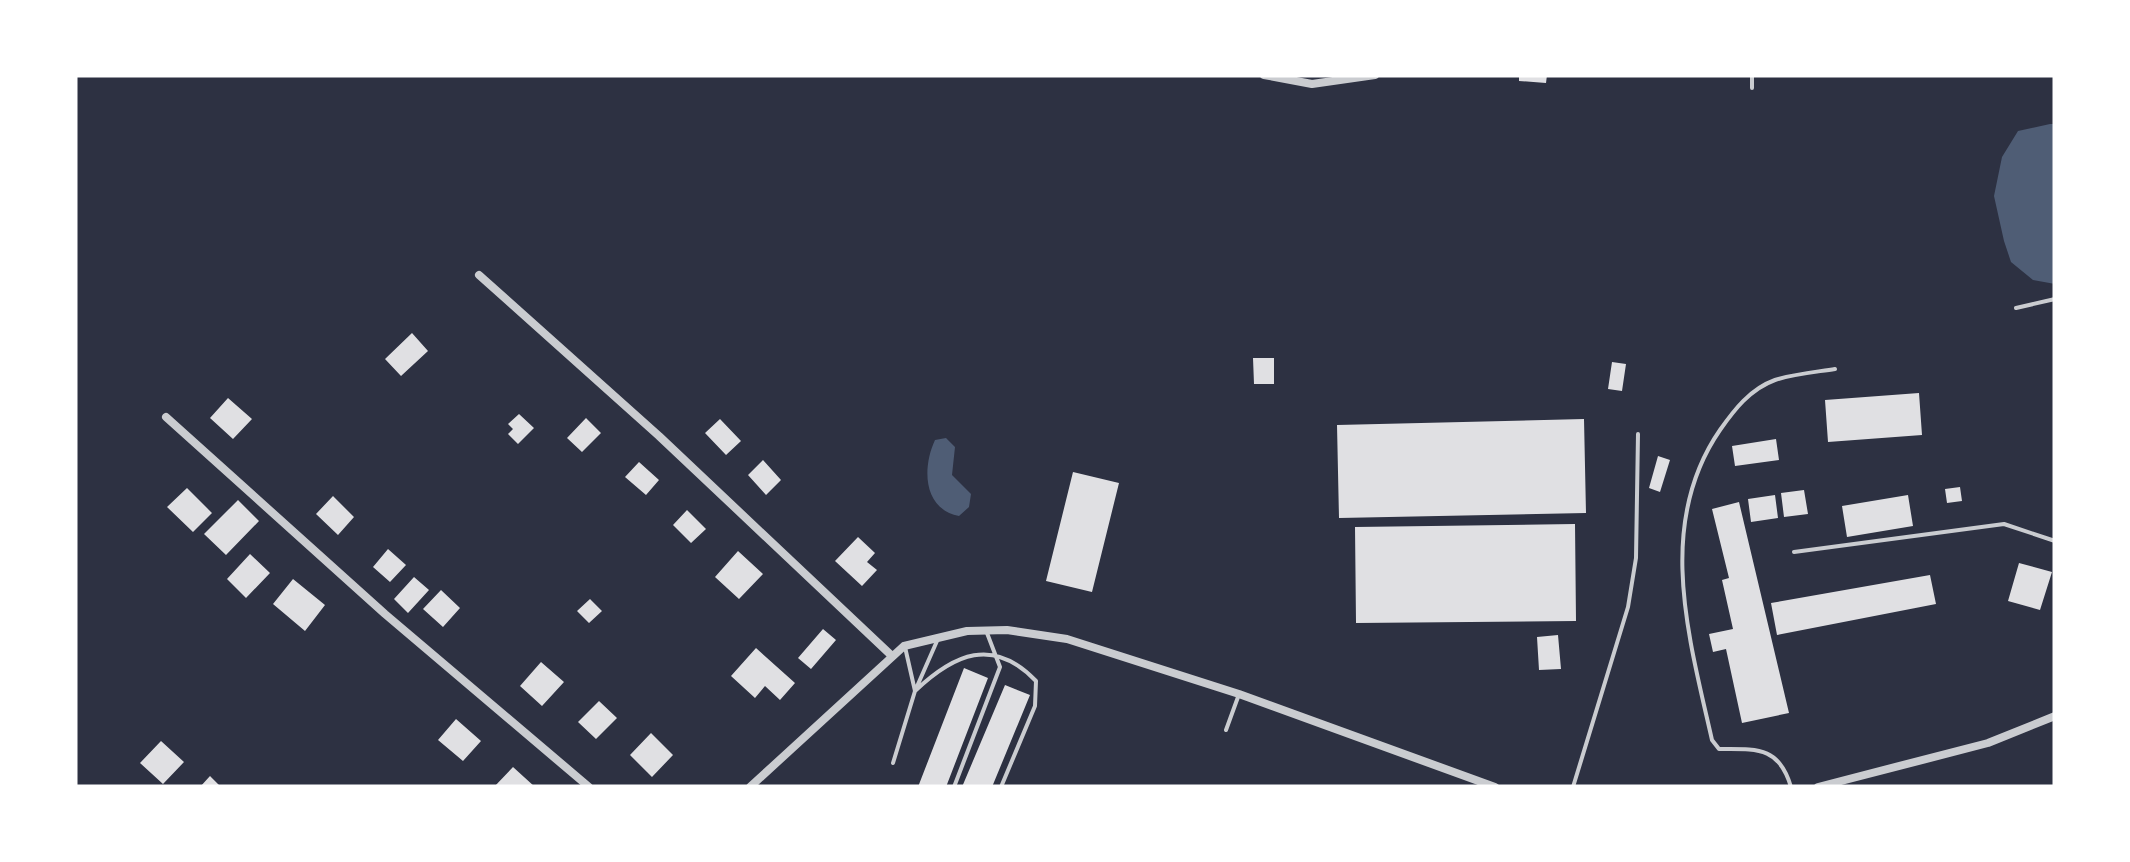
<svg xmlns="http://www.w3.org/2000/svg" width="2130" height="862" viewBox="0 0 2130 862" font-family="'Roboto Condensed',sans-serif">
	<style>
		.water { fill: #4f5d75 }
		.building { fill: #e0e0e3 }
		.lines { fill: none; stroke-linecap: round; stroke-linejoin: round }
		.service { stroke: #caccd0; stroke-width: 4 }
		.minor { stroke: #caccd0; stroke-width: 8 }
	</style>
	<rect width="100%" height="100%" fill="#2d3142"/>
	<path class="water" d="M2050,124H2055V284L2033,280L2011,262L2004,241L1994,196L2002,157L2018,131Z
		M946,438L955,447L952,475L971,494L969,507L959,516C923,509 922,468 935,440Z"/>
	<path class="building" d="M1519,75H1547L1546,83L1519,81Z
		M412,333L428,351L401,376L385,359Z
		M1253,358H1274V384H1254Z
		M1612,362L1626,364L1622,391L1608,389Z
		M1919,393L1922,435L1828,442L1825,400Z
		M228,398L252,419L233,439L210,418Z
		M519,414L534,428L518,444L508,434L513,429L508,424Z
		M586,418L601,433L582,452L567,438Z
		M720,419L741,441L726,455L705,433Z
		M1584,419L1586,513L1339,518L1337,425Z
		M1776,439L1779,460L1735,466L1732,446Z
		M1658,456L1670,460L1660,492L1649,488Z
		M763,460L781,480L766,495L748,475Z
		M639,462L659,480L646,495L625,477Z
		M1073,472L1119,483L1092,592L1046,581Z
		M1960,487L1962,501L1947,503L1945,489Z
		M187,488L212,513L193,532L167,507Z
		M1804,490L1808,514L1784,517L1781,493Z
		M1775,495L1778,518L1751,522L1748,499Z
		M1908,495L1913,526L1847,537L1842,506Z
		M333,496L354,517L338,535L316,514Z
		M238,500L259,521L226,555L204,534Z
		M1739,502L1789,713L1742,723L1726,649L1713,652L1709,634L1733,629L1722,580L1729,578L1712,509Z
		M687,510L706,529L691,543L673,525Z
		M1575,524L1576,621L1356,623L1355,527Z
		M858,537L875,553L867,562L877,570L862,586L835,561Z
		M388,549L406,565L390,582L373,567Z
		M738,551L763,574L739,599L715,577Z
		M250,554L270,573L246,598L227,579Z
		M2019,563L2052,572L2040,610L2008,601Z
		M1930,575L1936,604L1777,635L1771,603Z
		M414,577L429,590L408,613L394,599Z
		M293,579L325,605L305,631L273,604Z
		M441,590L460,608L443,627L423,609Z
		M590,599L602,611L589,623L577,611Z
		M823,629L836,640L811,669L798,658Z
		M1558,635L1561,669L1539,670L1537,637Z
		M756,648L795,683L780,700L765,686L755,698L731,676Z
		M541,662L564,682L542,706L520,686Z
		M964,668L988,678L946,787H918Z
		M1005,685L1030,695L992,787H962Z
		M599,701L617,718L596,739L578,722Z
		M456,719L481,741L463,761L438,740Z
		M651,733L673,755L652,777L630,755Z
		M161,741L184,762L163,784L140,763Z
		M513,767L535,787H494Z
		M210,776L221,787H200Z"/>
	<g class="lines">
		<path class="service" d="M1752,88V75
			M2016,308L2055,299
			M1794,552L2004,524L2055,541
			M905,647L915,691
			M915,691C954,654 993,636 1036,681L1035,706L1001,787
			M1226,730L1238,697
			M893,763L915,691L937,641
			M954,787L1000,667L987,633
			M1573,787L1628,607L1636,558L1638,434
			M1791,787C1779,746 1757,749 1719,749L1712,740C1689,638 1655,524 1720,430C1734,410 1750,389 1775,380C1793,374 1816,372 1835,369"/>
		<path class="minor" d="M1264,75L1312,84L1375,75
			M479,275L659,436L892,656
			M166,417L385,614L589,787
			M750,787L904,646L967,631L1007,630L1067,639L1239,694L1495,787
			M1818,787L1988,743L2055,716"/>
	</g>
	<rect width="2130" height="862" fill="none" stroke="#ffffff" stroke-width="155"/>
</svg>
